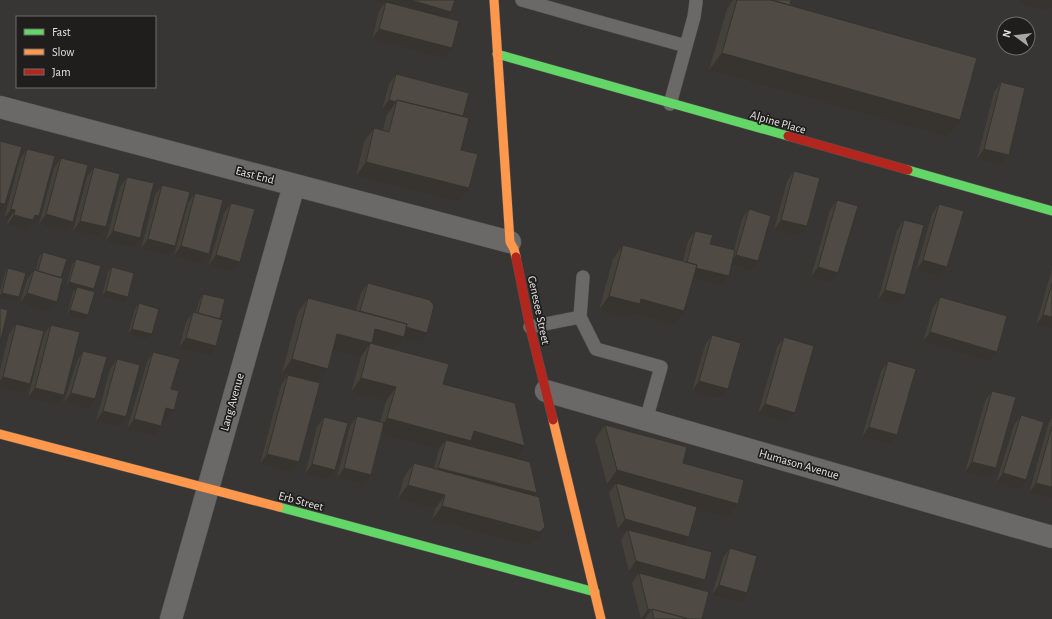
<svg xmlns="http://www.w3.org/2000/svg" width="1052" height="619" viewBox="0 0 1052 619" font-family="'Alegreya Sans',sans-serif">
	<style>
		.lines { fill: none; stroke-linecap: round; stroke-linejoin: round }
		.lane-casing { stroke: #535250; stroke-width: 14 }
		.street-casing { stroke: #535250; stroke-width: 23 }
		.fast-casing { stroke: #535250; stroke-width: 10 }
		.slow-casing { stroke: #535250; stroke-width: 10 }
		.jam-casing { stroke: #535250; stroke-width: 10 }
		.lane { stroke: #6a6968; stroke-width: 13 }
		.street { stroke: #6a6968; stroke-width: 22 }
		.fast { stroke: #63d668; stroke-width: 9 }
		.slow { stroke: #ff974d; stroke-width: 9 }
		.jam { stroke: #b3261e; stroke-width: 9 }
		.wall { fill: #44403a }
		.shaded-wall { fill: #37342f }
		.building { fill: #4f4a43; stroke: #37342f }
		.labels { text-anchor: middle; stroke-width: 3.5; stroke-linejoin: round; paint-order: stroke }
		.street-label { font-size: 12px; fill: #e4e3e1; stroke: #1f1e1d }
	</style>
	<rect width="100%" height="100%" fill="#383634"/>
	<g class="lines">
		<g class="lane-casing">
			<path id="lane" d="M522,0L592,20L686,46
				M670,104L694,17L696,2V0
				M583,277L580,317L596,349L661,367L646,420
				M530,327L580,317"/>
		</g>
		<g class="street-casing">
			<path id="street" d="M0,107L510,242
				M546,391L1052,537
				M171,619L294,185"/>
		</g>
		<g class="fast-casing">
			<path id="fast" d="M497,54L788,136
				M908,170L1052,211
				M279,507L595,592"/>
		</g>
		<g class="slow-casing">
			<path id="slow" d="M494,0L510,242L514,249L516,257
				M553,420L601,619
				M0,434L279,507"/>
		</g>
		<g class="jam-casing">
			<path id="jam" d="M788,136L908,170
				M516,257L530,327L553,420"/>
		</g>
		<use href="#lane" class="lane"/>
		<use href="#street" class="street"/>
		<use href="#fast" class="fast"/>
		<use href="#slow" class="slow"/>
		<use href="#jam" class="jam"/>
	</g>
	<path class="wall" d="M369,0H455L447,18L445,58L372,39L379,11L384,4Z
		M733,0H791L790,5L947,137L709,70L727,9Z
		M396,74L463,116L459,202L356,176L364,142L374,128L383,130L387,114L389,112L382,110L389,84Z
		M1001,82L1009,155L1002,165L977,159L994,92Z
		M27,149L32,226L30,225L26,230L7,225L8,220L4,219L20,159Z
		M61,158L73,222L66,231L39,224L54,168Z
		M94,167L106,227L100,237L73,231L87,177Z
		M794,171L807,226L800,236L774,230L787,181Z
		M127,177L133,248L106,241L120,187Z
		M162,185L168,256L141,249L155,195Z
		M195,193L209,254L202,264L174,256L188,203Z
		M837,200L838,273L831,283L811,277L830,210Z
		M231,203L240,262L233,272L209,265L224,213Z
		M939,204L947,267L940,277L916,270L932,214Z
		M749,209L751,271L731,266L729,276L722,286L693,279L674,325L633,314L630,318L599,310L613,259L623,245L683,261L688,241L695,231L710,244L734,250L742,219Z
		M904,220L905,295L898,305L878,300L897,230Z
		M43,252L50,312L20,303L27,280L34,270H36L39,257Z
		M76,259L94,289L92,291L88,315L85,320L67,315L73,292L75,290L66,287L72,265Z
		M112,267L124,302L102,296L108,272Z
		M8,268L16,302L0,298V291L5,273Z
		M1052,269V329L1036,325Z
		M368,283L420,343L403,338L395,350L443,384L517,458L537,493L535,496L536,541L530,546L432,520L435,509L398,499L404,477L414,463L434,468L439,449L382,434L371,475L364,485L337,478L350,426L357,416L380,422L386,401L351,392L361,357L333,349L328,369L318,383L299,462L292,472L260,464L281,385L288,375L282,373L298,312L308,298L356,310L361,293Z
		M203,294L209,356L179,348L186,322L193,312L196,313L200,299Z
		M940,297L997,352L990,362L923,342L933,307Z
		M139,303L148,340L128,334L135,309Z
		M16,324L30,384L23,394L0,388V370L9,334Z
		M51,325L64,395L57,405L28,398L44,334Z
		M712,335L728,389L721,399L692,391L705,345Z
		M784,337L795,413L788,423L758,414L777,347Z
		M83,351L88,409L64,402L77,361Z
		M153,352L171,389L174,410L167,420L163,419L161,426L154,436L127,429L147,362Z
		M117,359L126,417L119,427L96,421L110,369Z
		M888,361L897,435L890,445L862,437L881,371Z
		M992,391L996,468L989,478L965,472L985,401Z
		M1021,415L1019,490L996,483L1014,425Z
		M324,417L335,470L328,480L305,474L317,427Z
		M1052,418V499L1029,493L1049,422Z
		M605,425L683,463L738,504L728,518L696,509L689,537L684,544L698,589L702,619H641L632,583L638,574L629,571L621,540L627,531L618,529L609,493L614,486L607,484L595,439Z
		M730,548L740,603L712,595L723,558Z"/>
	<path class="shaded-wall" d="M369,0H411L451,12L444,22L386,2L384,4Z
		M1021,0H1052V4L1047,11L1019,3Z
		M379,29L452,48L445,58L372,39Z
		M722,53L960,120L947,137L709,70Z
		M389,100L396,102L389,112L382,110Z
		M984,149L1009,155L1002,165L977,159Z
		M366,162L469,188L459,202L356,176Z
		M0,203L5,204L0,212Z
		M11,209L15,210L8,220L4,219Z
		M46,214L73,222L66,231L39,224Z
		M14,215H35L39,216L32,226L30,225L26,230L7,225Z
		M781,220L807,226L800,236L774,230Z
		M80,221L106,227L100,237L73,231Z
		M113,231L140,238L133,248L106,241Z
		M148,239L175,246L168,256L141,249Z
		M181,246L209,254L202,264L174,256Z
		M216,255L240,262L233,272L209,265Z
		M736,255L758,261L751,271L729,265Z
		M923,260L947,267L940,277L916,270Z
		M686,265L729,276L722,286L679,275Z
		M818,267L838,273L831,283L811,277Z
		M69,282L94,289L90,294L77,287L75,290L66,287Z
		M885,290L905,295L898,305L878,300Z
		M106,291L128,297L124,302L102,296Z
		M2,293L19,297L16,302L0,298V295Z
		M27,293L57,302L50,312L20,303Z
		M609,296L641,299L684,311L674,325L633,314L630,318L599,310Z
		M70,310L88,315L85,320L67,315Z
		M359,315L427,333L420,343L403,338L394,351L370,343L361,357L327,348L337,334Z
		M1043,315L1052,317V329L1036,325Z
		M132,329L152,334L148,340L128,334Z
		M930,332L997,352L990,362L923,342Z
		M186,338L216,346L209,356L179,348Z
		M292,359L328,369L318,383L282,373Z
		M3,377L30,384L23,394L0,388V381Z
		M361,378L396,387L386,401L351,392Z
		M699,381L728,389L721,399L692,391Z
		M35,388L64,395L57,405L28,398Z
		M71,393L95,399L88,409L64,402Z
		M765,404L795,413L788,423L758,414Z
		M166,408L174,410L167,420L159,418Z
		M103,411L126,417L119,427L96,421Z
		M387,418L474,431L525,446L516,460L446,440L439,449L378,433Z
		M134,419L161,426L154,436L127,429Z
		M869,427L897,435L890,445L862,437Z
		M267,454L299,462L292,472L260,464Z
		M972,462L996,468L989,478L965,472Z
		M312,464L335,470L328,480L305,474Z
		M344,468L371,475L364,485L337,478Z
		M438,468L537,493L530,503L431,478Z
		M617,470L738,504L728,518L617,487L616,483L614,486L607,484Z
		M1003,473L1026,480L1019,490L996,483Z
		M1036,483L1052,487V499L1029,493Z
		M408,485L445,495L435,509L398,499Z
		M442,506L545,527L536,541L530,546L432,520Z
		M625,519L689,537L682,547L628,530L627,531L618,529Z
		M636,561L705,580L698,590L639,573L638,574L629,571Z
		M719,585L747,593L740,603L712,595Z
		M648,609L651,610L645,619H641Z"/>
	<path class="building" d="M411,0H455L451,12Z
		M737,0H771L977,58L960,120L722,53Z
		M771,0H791L790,5Z
		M386,2L459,21L452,48L379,29Z
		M396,74L469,93L463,116L397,100L396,102L389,100Z
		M1001,82L1025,88L1009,155L984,149Z
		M397,100L469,118L461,150L478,154L469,188L366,162L374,128L389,132Z
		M0,141L22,147L5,204L0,203Z
		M27,149L55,156L39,216L35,215L33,220L14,215L15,210L11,209Z
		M61,158L88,165L73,222L46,214Z
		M94,167L120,174L106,227L80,221Z
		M794,171L820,178L807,226L781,220Z
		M127,177L154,183L140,238L113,231Z
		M162,185L190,192L175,246L148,239Z
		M195,193L223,200L209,254L181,246Z
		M837,200L858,206L838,273L818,267Z
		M231,203L255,209L240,262L216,255Z
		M939,204L964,211L947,267L923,260Z
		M749,209L771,216L758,261L736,255Z
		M904,220L924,225L905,295L885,290Z
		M695,231L713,235L710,244L735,250L729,276L696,268L697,265L687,262Z
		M623,245L697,265L684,311L641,299L640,304L609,296Z
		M43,252L67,259L61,278L38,271Z
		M76,259L101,266L94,289L69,282Z
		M112,267L134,273L128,297L106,291Z
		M8,268L26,273L19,297L2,293Z
		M34,270L63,278L57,302L27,293Z
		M368,283L430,300L434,306L427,333L406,327L407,324L360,311Z
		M1052,283V317L1043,315Z
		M77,287L95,292L88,315L70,310Z
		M203,294L225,299L220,319L198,313Z
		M940,297L1007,316L997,352L930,332Z
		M308,298L407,324L404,337L375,329L372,343L337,334L328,369L292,359Z
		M139,303L159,309L152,334L132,329Z
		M0,308L8,310L0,343Z
		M193,312L223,320L216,346L186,338Z
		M16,324L44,331L30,384L3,377Z
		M51,325L80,332L64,395L35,388Z
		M712,335L741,343L728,389L699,381Z
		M784,337L814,346L795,413L765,404Z
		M370,343L449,364L443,384L515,403L525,446L474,431L471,441L387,418L396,387L361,378Z
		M83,351L107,357L95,399L71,393Z
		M153,352L180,359L171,389L179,391L174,410L166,408L161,426L134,419Z
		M117,359L140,365L126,417L103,411Z
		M888,361L916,369L897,435L869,427Z
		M288,375L320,383L299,462L267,454Z
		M992,391L1016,397L996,468L972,462Z
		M1021,415L1044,422L1026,480L1003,473Z
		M357,416L384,423L371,475L344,468Z
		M324,417L348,423L335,470L312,464Z
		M605,425L687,447L683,463L744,480L738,504L617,470Z
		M1052,426V487L1036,483Z
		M446,440L530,462L537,493L438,468Z
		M414,463L539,497L545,527L540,532L442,506L445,495L408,485Z
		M616,483L697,507L689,537L625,519Z
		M628,530L712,552L705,580L636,561Z
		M730,548L757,556L747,593L719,585Z
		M639,573L709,592L702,619H689L652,609V610L648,609Z
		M652,609L689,619H654Z"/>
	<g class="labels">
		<g class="street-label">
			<text transform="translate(778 122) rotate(16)" y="4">Alpine Place</text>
			<text transform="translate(255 175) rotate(15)" y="4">East End</text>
			<text transform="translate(539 310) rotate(78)" y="4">Genesee Street</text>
			<text transform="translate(232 402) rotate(-74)" y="4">Lang Avenue</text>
			<text transform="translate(799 464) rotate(16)" y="4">Humason Avenue</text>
			<text transform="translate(301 501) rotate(15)" y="4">Erb Street</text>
		</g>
	</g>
	<rect x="16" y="16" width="140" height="72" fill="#1f1e1d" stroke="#6e6d6b"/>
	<rect x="24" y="29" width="20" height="6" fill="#63d668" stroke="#6e6d6b"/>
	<text x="52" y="36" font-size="12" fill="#e4e3e1">Fast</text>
	<rect x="24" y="49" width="20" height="6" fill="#ff974d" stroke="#6e6d6b"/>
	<text x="52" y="56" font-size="12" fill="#e4e3e1">Slow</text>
	<rect x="24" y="69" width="20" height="6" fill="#b3261e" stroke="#6e6d6b"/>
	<text x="52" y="76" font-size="12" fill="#e4e3e1">Jam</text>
	<g transform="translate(1016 36) rotate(285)"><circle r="19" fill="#1f1e1d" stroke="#6e6d6b"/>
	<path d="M0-3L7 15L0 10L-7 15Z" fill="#a8a6a4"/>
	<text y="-6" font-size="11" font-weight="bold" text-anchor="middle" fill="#e4e3e1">N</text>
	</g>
</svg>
